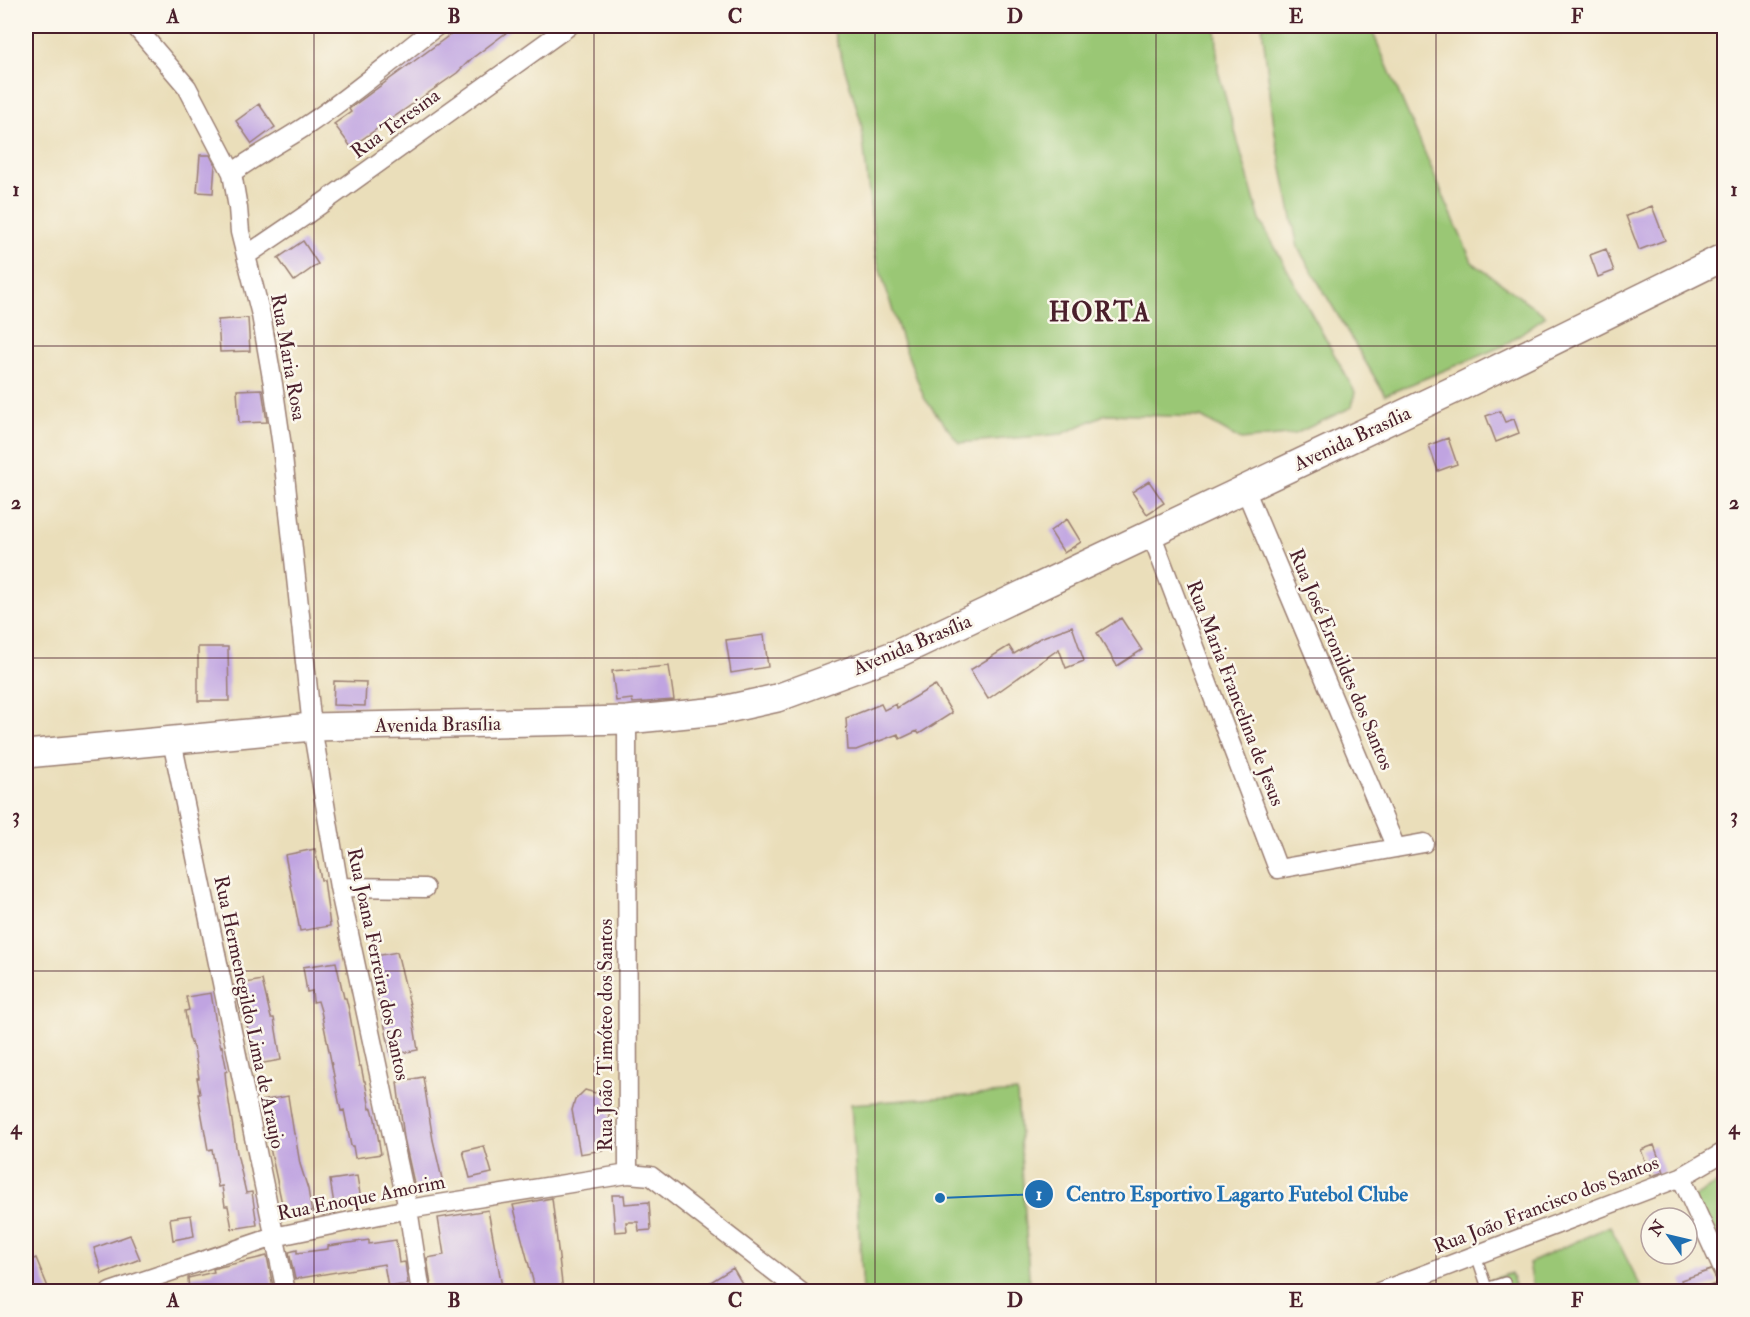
<svg xmlns="http://www.w3.org/2000/svg" width="1750" height="1317" viewBox="0 0 1750 1317" font-family="'IM FELL Double Pica',serif">
	<style>
		.green { fill: #9ac775; stroke: #727350; stroke-width: 1.5 }
		.building { fill: #c0a4e1 }
		.lines { fill: none; stroke-linecap: round; stroke-linejoin: round }
		.service-casing { stroke: #9a7e72; stroke-width: 12 }
		.minor-casing { stroke: #9a7e72; stroke-width: 21 }
		.secondary-casing { stroke: #9a7e72; stroke-width: 30 }
		.service { stroke: #fff; stroke-width: 9 }
		.minor { stroke: #fff; stroke-width: 18 }
		.secondary { stroke: #fff; stroke-width: 27 }
		.grid { fill: none; stroke: #4a1f2b; stroke-width: 1.5; stroke-opacity: 0.55 }
		.labels { text-anchor: middle; stroke-width: 5; stroke-linejoin: round; paint-order: stroke }
		.street-label { font-size: 20px; fill: #4a1f2b; stroke: #fbf7ec }
		.district-label { font-size: 26px; font-weight: bold; letter-spacing: 1.5px; fill: #4a1f2b; stroke: #fbf7ec }
		.leader { fill: none; stroke: #1f6fb2; stroke-width: 2 }
		.callout-dot { fill: #1f6fb2; stroke: #fbf7ec; stroke-width: 2 }
		.mark-label { font-size: 18px; text-anchor: middle; font-weight: bold; fill: #fff }
		.callout-label { font-size: 21px; text-anchor: middle; font-weight: bold; fill: #1f6fb2; stroke: #fbf7ec; stroke-width: 5; stroke-linejoin: round; paint-order: stroke }
		.neatline { fill: none; stroke: #4a1f2b; stroke-width: 2 }
		.grid-label { font-size: 20px; text-anchor: middle; font-weight: bold; fill: #4a1f2b }
	</style>
	<rect width="100%" height="100%" fill="#fbf7ec"/>
	<filter id="ink" filterUnits="userSpaceOnUse"><feTurbulence type="fractalNoise" baseFrequency=".0167" numOctaves="2"/><feDisplacementMap in="SourceGraphic" scale="12" xChannelSelector="R" yChannelSelector="G"/><feConvolveMatrix kernelMatrix="1 2 1 2 8 2 1 2 1" color-interpolation-filters="sRGB"/></filter>
	<filter id="wash" filterUnits="userSpaceOnUse"><feTurbulence type="fractalNoise" baseFrequency=".008" numOctaves="4" result="noise"/><feDisplacementMap in="SourceGraphic" scale="24" xChannelSelector="R" yChannelSelector="G"/><feGaussianBlur stdDeviation="1.35" result="paint"/><feColorMatrix in="noise" values="0 0 0 0 0 0 0 0 0 0 0 0 0 0 0 0 0 1.4 0 .05"/><feComposite in="paint" operator="in"/></filter>
	<g filter="url(#wash)">
		<rect width="100%" height="100%" fill="#eadeba"/>
		<path class="green" d="M832,26H1216L1218,71L1260,220L1355,392L1352,407L1295,434L1241,440L1201,417L1106,414L1062,434L959,443L924,398L902,340L876,257L861,122Z
			M1262,26H1370L1472,262L1546,316L1503,346L1385,395L1298,248L1275,134Z
			M1017,1092L1030,1291H863L851,1104Z
			M1724,1179V1265L1693,1198Z
			M1610,1226L1643,1291H1534L1529,1263Z
			M1511,1273L1517,1291L1464,1292L1463,1290Z"/>
		<g id="blocks">
			<path class="building" d="M462,26H515L471,59L457,73L351,147L334,124L351,112L349,109Z
				M259,104L275,127L252,144L236,121Z
				M200,155H210L215,165L213,193L197,192Z
				M1652,206L1665,240L1639,250L1626,216Z
				M303,241L318,264L294,281L278,258Z
				M1606,249L1614,271L1598,277L1590,255Z
				M248,318L250,351L220,352L218,320Z
				M262,389L267,422L239,423L237,390Z
				M1500,411L1505,422L1514,419L1519,433L1496,442L1486,416Z
				M1448,438L1457,464L1438,471L1429,445Z
				M1149,481L1164,503L1147,514L1132,492Z
				M1067,519L1081,542L1064,553L1050,531Z
				M1121,618L1142,650L1117,666L1097,633Z
				M1072,626L1084,661L1066,668L1059,649L988,699L970,670L1009,646L1014,654L1040,638Z
				M764,635L768,667L731,673L726,640Z
				M198,647H228L229,701H198Z
				M669,666L674,700L633,703L632,699L616,701L612,671Z
				M334,681L366,682L365,706L333,705Z
				M935,685L952,713L919,734L917,731L900,739L898,734L856,750H848L846,718L881,704L884,710L896,704L897,708Z
				M315,849L321,880H324L330,926L300,931L285,855Z
				M397,952L412,1013L418,1050L391,1055L370,957Z
				M336,962L344,998H346L349,1010L359,1066H361L364,1081H365L370,1109L372,1108L375,1119L381,1154L355,1158L353,1146H351L344,1110L341,1111L321,1011L318,1001L313,1002L312,991L307,992L303,967Z
				M262,980L271,1018H274L281,1060L253,1065L246,1017H242L234,985Z
				M211,993L218,1035L221,1047L222,1046L227,1071L225,1072L226,1083L237,1153L246,1193L252,1192L257,1225L232,1229L228,1206H225L222,1186L218,1187L212,1149L208,1150L198,1094H200L197,1078H199L194,1048H193L189,1037L185,1011L189,1010L186,997Z
				M423,1077L433,1140L443,1183L415,1188L404,1138L397,1082Z
				M585,1090L606,1096L615,1148L580,1154L572,1110L575,1100Z
				M288,1096L294,1134H295L300,1164L308,1189L312,1214L285,1218L260,1101Z
				M1654,1145L1664,1172L1651,1176L1641,1150Z
				M484,1146L492,1173L470,1178L463,1151Z
				M357,1176L361,1200L334,1204L330,1180Z
				M612,1195H624L625,1204L649,1202L651,1230L639,1231L638,1222H626L627,1231L615,1232Z
				M552,1198L563,1292H536L513,1205Z
				M488,1210L503,1292H432L427,1258L444,1255L438,1218Z
				M191,1215L194,1236L173,1240L170,1218Z
				M130,1235L140,1259L102,1274L94,1248Z
				M369,1240V1244L396,1240L399,1263L405,1262L408,1284L388,1287L384,1264L295,1279L289,1252L297,1250V1253L328,1249V1246Z
				M267,1256L274,1292H189L188,1278L214,1272L213,1269L220,1267Z
				M36,1258L50,1292H26V1262Z
				M733,1268L747,1292H714L709,1283Z
				M1711,1270L1718,1283L1693,1292H1685L1681,1280Z"/>
		</g>
	</g>
	<g filter="url(#ink)">
		<use href="#blocks" fill-opacity="0" stroke="#9a7e72" stroke-width="1.5"/>
		<g class="lines">
			<g class="service-casing">
				<path id="service" d="M1476,1255L1487,1288
					M1473,1292L1505,1282L1508,1292"/>
			</g>
			<g class="minor-casing">
				<path id="minor" d="M135,26L187,87L232,173L238,208L240,232L261,315L273,384L282,447L312,727L339,887L408,1209L421,1292
					M232,173C256,155 284,141 309,124C354,94 395,58 437,26
					M247,255L306,215L569,26
					M1245,489L1396,848
					M1151,533L1278,869L1424,843
					M627,720L628,1174
					M172,741L286,1292
					M339,887L425,888
					M1681,1177L1724,1272
					M110,1292L274,1237L408,1209L628,1174L651,1176L801,1292
					M1379,1292L1681,1177L1724,1152"/>
			</g>
			<g class="secondary-casing">
				<path id="secondary" d="M26,754L312,727L627,720L718,711L777,698L899,653L1462,386L1724,257"/>
			</g>
			<use href="#service" class="service"/>
			<use href="#minor" class="minor"/>
			<use href="#secondary" class="secondary"/>
		</g>
	</g>
	<path class="grid" d="M314,26V1292M594,26V1292M875,26V1292M1156,26V1292M1436,26V1292M26,346H1724M26,658H1724M26,971H1724"/>
	<g class="labels">
		<g class="street-label">
			<text transform="translate(395 123) rotate(-36)" y="7">Rua Teresina</text>
			<text transform="translate(289 357) rotate(80)" y="7">Rua Maria Rosa</text>
			<text transform="translate(1352 438) rotate(-25)" y="7">Avenida Brasília</text>
			<text transform="translate(912 644) rotate(-23)" y="7">Avenida Brasília</text>
			<text transform="translate(1342 659) rotate(67)" y="7">Rua José Eronildes dos Santos</text>
			<text transform="translate(1236 693) rotate(69)" y="7">Rua Maria Francelina de Jesus</text>
			<text transform="translate(438 724) rotate(-1)" y="7">Avenida Brasília</text>
			<text transform="translate(379 964) rotate(78)" y="7">Rua Joana Ferreira dos Santos</text>
			<text transform="translate(250 1012) rotate(78)" y="7">Rua Hermenegildo Lima de Araujo</text>
			<text transform="translate(605 1035) rotate(-90)" y="7">Rua João Timóteo dos Santos</text>
			<text transform="translate(361 1197) rotate(-11)" y="7">Rua Enoque Amorim</text>
			<text transform="translate(1546 1204) rotate(-21)" y="7">Rua João Francisco dos Santos</text>
		</g>
		<g class="district-label">
			<text x="1100" y="321">HORTA</text>
		</g>
	</g>
	<path class="leader" d="M940 1198L1039 1194"/>
	<g class="callout-dot">
		<circle cx="940" cy="1198" r="6"/>
		<circle cx="1039" cy="1194" r="15"/>
	</g>
	<g class="mark-label">
		<text x="1039" y="1200">1</text>
	</g>
	<g class="callout-label">
		<text x="1237" y="1201">Centro Esportivo Lagarto Futebol Clube</text>
	</g>
	<rect width="1750" height="1317" fill="none" stroke="#fbf7ec" stroke-width="66"/>
	<g transform="translate(1669 1236) rotate(304)"><circle r="28" fill="#fbf7ec" stroke="#b4a19f" stroke-width="1.5"/>
	<path d="M0-4.5L10 22L0 15L-10 22Z" fill="#1f6fb2"/>
	<text y="-9" font-size="16" font-weight="bold" text-anchor="middle" fill="#4a1f2b">N</text>
	</g>
	<rect x="33" y="33" width="1684" height="1251" class="neatline"/>
	<g class="grid-label">
		<text x="173" y="23">A</text>
		<text x="454" y="23">B</text>
		<text x="735" y="23">C</text>
		<text x="1015" y="23">D</text>
		<text x="1296" y="23">E</text>
		<text x="1577" y="23">F</text>
		<text x="16" y="196">1</text>
		<text x="1734" y="196">1</text>
		<text x="16" y="509">2</text>
		<text x="1734" y="509">2</text>
		<text x="16" y="822">3</text>
		<text x="1734" y="822">3</text>
		<text x="16" y="1134">4</text>
		<text x="1734" y="1134">4</text>
		<text x="173" y="1307">A</text>
		<text x="454" y="1307">B</text>
		<text x="735" y="1307">C</text>
		<text x="1015" y="1307">D</text>
		<text x="1296" y="1307">E</text>
		<text x="1577" y="1307">F</text>
	</g>
</svg>
